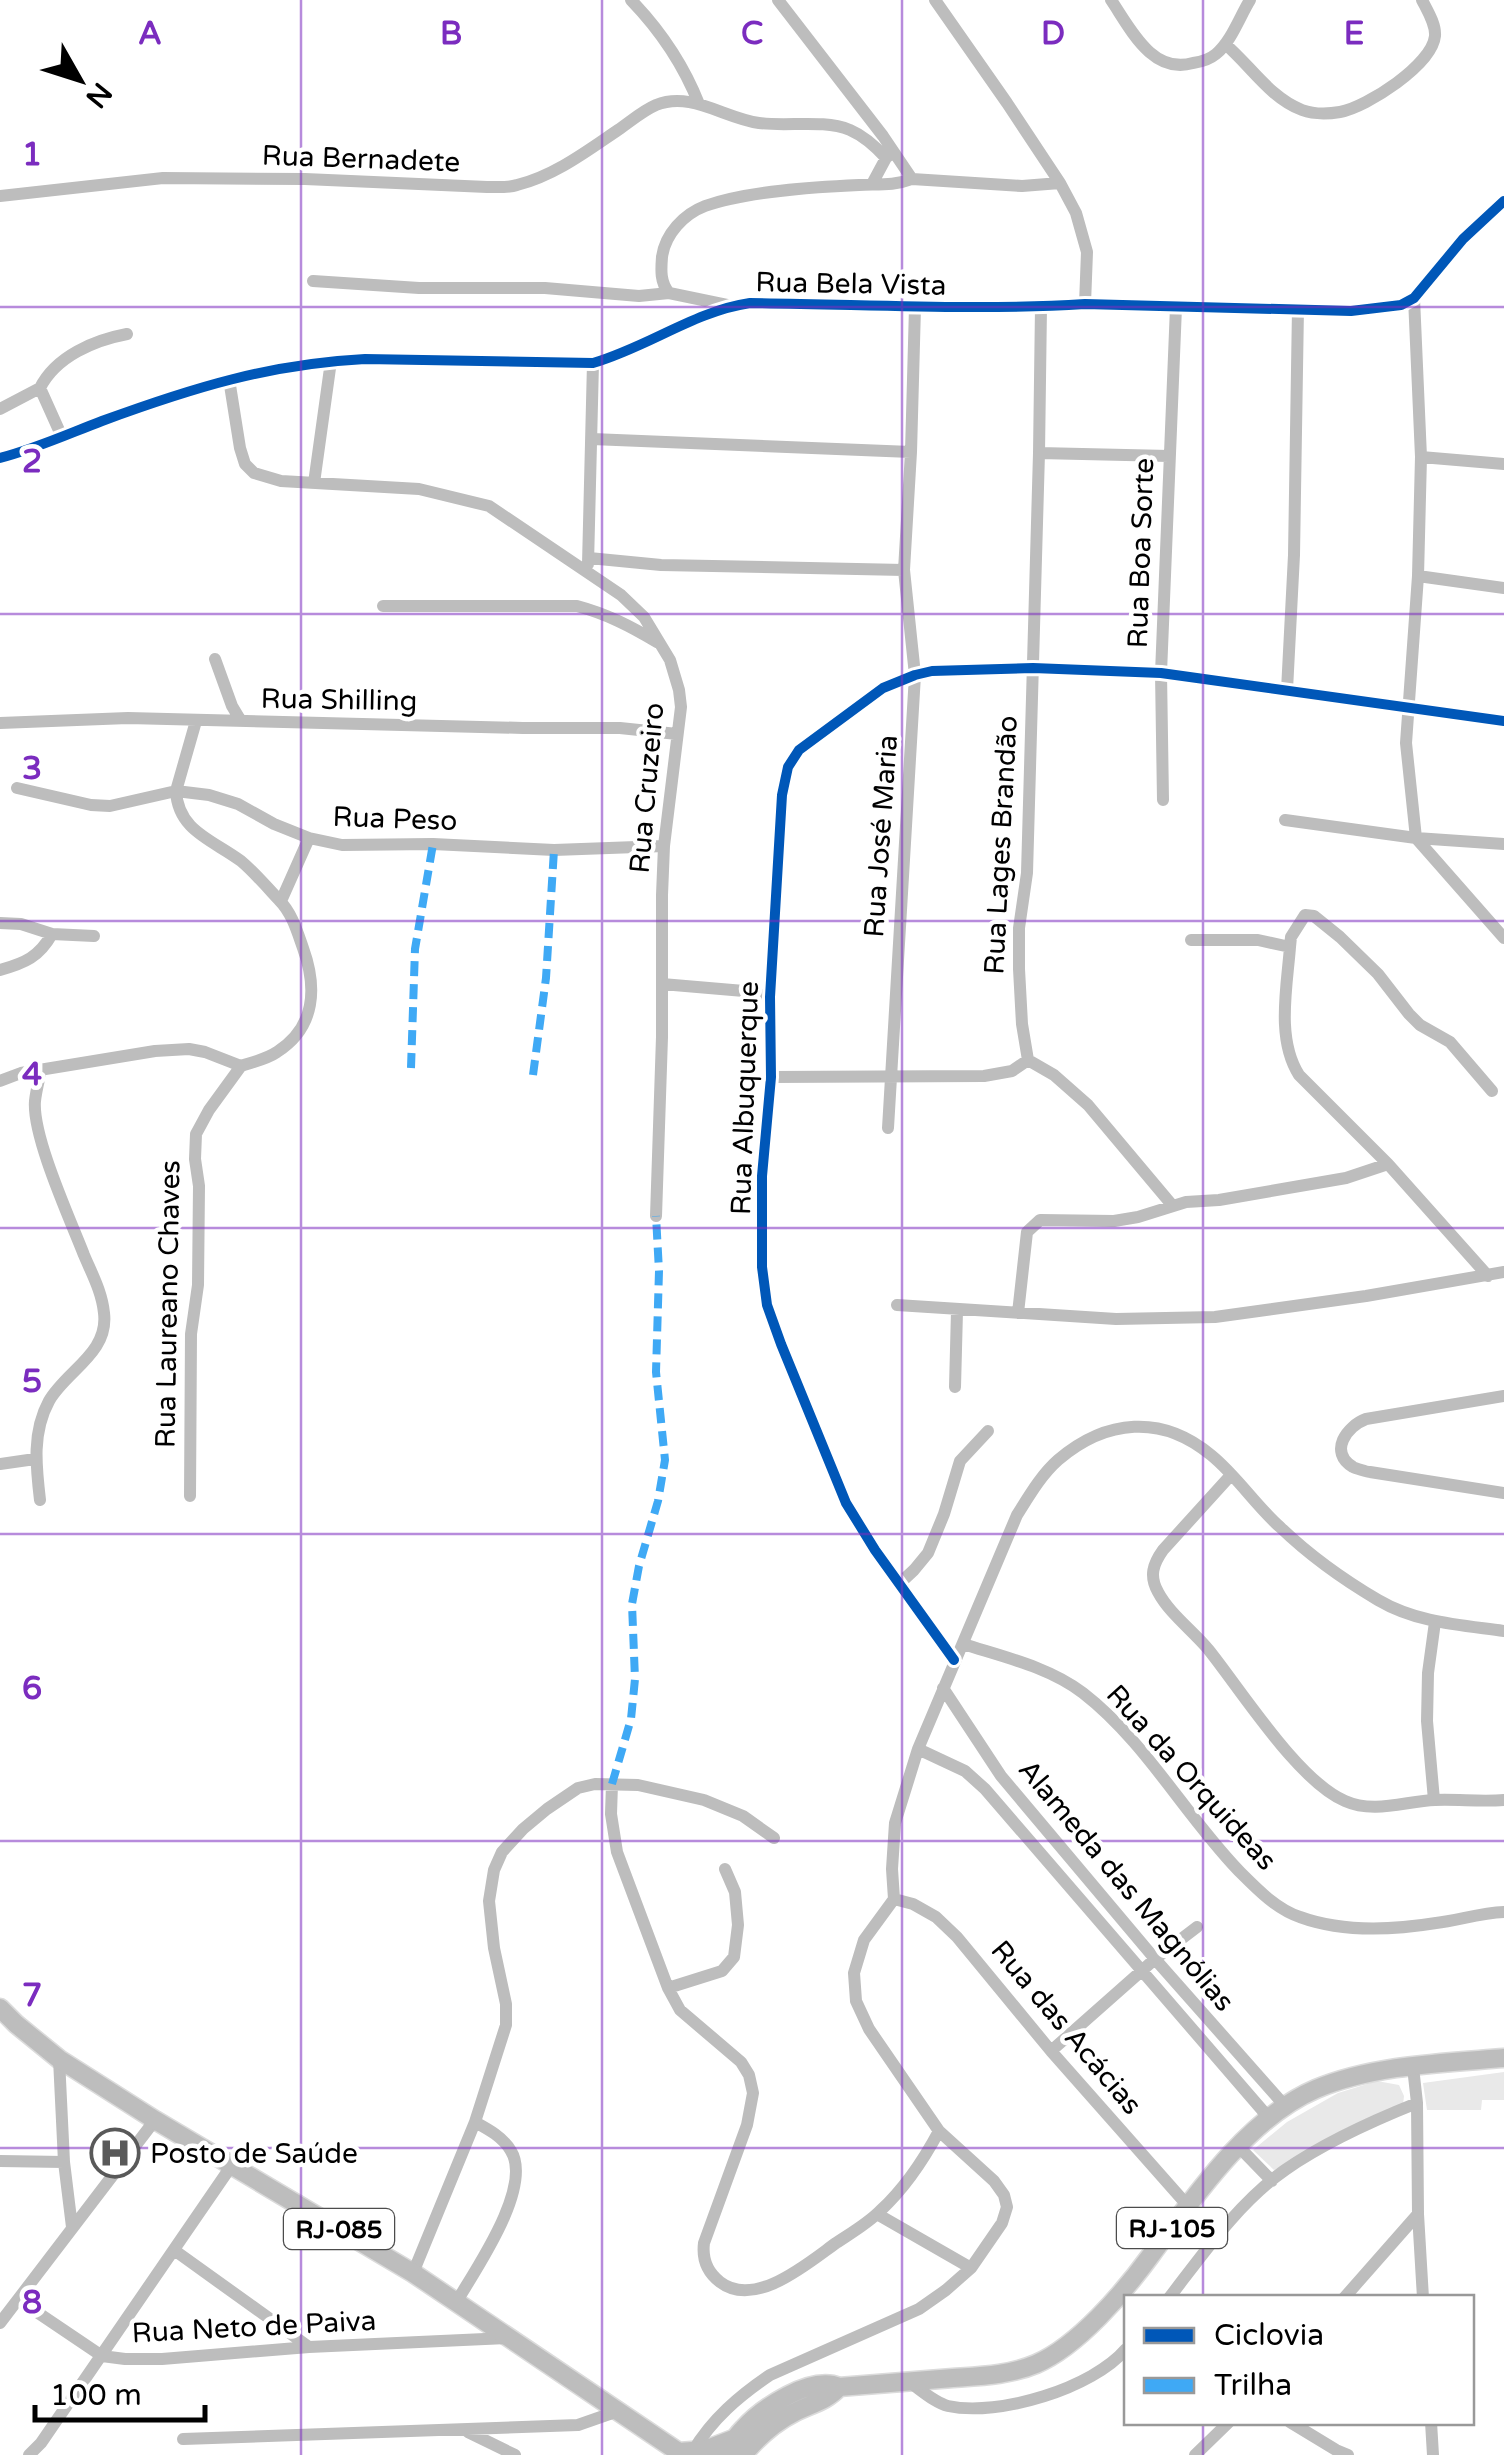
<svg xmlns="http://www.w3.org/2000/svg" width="1504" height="2455" viewBox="0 0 1504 2455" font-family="'Varela Round',sans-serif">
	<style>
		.green { fill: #e9e9e9 }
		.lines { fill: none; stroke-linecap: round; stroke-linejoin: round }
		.major-casing { stroke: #dbdbdb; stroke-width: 21 }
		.minor { stroke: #bdbdbd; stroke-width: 12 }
		.major { stroke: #bdbdbd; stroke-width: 18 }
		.quiet { stroke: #3fa9f5; stroke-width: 8; stroke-dasharray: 15 8; stroke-linecap: butt }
		.cycleway-casing { stroke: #fff; stroke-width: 16 }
		.cycleway { stroke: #0057b8; stroke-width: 10 }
		.grid { fill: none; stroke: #7b2cbf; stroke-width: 2.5; stroke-opacity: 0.55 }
		.labels { text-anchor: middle; stroke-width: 9; stroke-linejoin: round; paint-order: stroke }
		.shield { fill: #fff; stroke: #4c4c4c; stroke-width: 2.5 }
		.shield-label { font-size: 25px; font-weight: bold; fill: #000 }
		.street-label { font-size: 28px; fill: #000; stroke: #fff }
		.poi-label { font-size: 28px; fill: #000; stroke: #fff; text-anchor: start }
		.grid-label { font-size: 32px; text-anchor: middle; font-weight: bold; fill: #7b2cbf; stroke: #fff; stroke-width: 9; stroke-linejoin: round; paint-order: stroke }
	</style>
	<rect width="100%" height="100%" fill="#fff"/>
	<path class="green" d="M1504,2072V2100H1482L1481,2110H1427L1423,2083Z
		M1377,2081L1399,2085L1404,2096L1403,2105L1274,2170L1253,2150L1287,2122L1338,2093Z"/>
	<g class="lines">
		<g class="major-casing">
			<path id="major" d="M0,2008L16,2024L59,2059L155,2120L413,2273L683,2455
				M679,2452L705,2450L736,2438
				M724,2455C730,2446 735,2437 743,2429C762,2408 811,2375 839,2387C877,2384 915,2381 953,2378C981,2376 1010,2375 1036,2364C1078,2346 1124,2292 1151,2255C1194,2197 1248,2118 1316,2089C1374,2065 1443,2063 1504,2058
				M743,2455C757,2438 775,2422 795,2412C811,2404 827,2401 839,2387"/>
		</g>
		<path class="minor" d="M631,0C659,29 684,66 699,104
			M778,0L883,136L912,179L1022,186L1060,183
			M935,0L1007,103L1060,183L1076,213L1087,252L1085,304
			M1111,0C1130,28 1152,75 1193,63C1201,62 1210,59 1216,54C1231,42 1240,16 1250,0
			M1225,44C1250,65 1270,98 1302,110C1313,114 1328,114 1340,112C1367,107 1432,65 1435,36C1436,24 1427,10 1422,0
			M872,184L886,158L892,153
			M0,196L163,178L305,179L487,187C497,187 508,188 517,185C554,176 587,151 618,130C630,122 642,111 656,105C691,91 724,118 759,123C789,127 822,119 850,130C864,136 876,147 886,158
			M313,281L419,288H545L639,296L669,293
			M1414,298L1421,457L1418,576L1406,743L1416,838
			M727,305L669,293C660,282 661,270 662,257C665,234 684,214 705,206C747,191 814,187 859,185C877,184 894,186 912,179
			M1041,307L1039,453L1027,873L1019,928V969L1022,1024L1028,1060L1054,1075L1088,1105L1172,1205
			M229,379L240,448L245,464L254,473L281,481L419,489L489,506L621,595L644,617L670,660L679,690L681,707L664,846L662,895V1037L656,1216
			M40,388C56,356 95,340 127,334
			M0,409L40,388L62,437
			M592,439L911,452
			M1039,453L1169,456
			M1421,457L1504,464
			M0,458C35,449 68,434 102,421C192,388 269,364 365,359L593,363C648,347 695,311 750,303C862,304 973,311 1085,304L1351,311L1401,305L1414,298L1463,239L1504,201
			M314,483L331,361
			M589,558L661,565L904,570
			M588,564L593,363
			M1418,576L1504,588
			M383,606H577C607,614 630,626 657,642
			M215,659L232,706L241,721
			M1287,690L1294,555L1298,308
			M0,723L128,718L523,728H620L677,734
			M17,788L91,805L110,806L176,791L209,795L238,804L274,824L309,838L342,845L433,844L554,850L664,846
			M1163,800L1161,673L1176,307
			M1285,820L1416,838L1504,844
			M1416,838L1504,938
			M281,901L309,838
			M0,923L21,924L52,934L94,936
			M1191,940H1258L1290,947
			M0,970C25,963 39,957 52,934
			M662,984L744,991L770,997
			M771,1077L984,1076L1012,1071L1028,1060
			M0,1081L21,1073L155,1051L189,1049L205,1052L241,1066C253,1062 267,1059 277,1052C316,1027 317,987 303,948C297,931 292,913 279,900C267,887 254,872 241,861C213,840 178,831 176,791L196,721
			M888,1128L915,675L904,570L911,452L915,307
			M1488,1276L1388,1164L1299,1075C1276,1039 1287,987 1290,947L1291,937L1305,915L1314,916L1340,937L1378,974L1409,1014L1420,1025L1450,1042L1492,1091
			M897,1305L1116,1319L1215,1317L1366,1296L1504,1272
			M1018,1313L1027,1232L1040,1220L1114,1221L1138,1217L1186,1202L1219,1200L1346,1178L1388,1164
			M955,1387L957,1311
			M1504,1396L1366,1419C1347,1426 1328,1452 1353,1467C1355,1468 1367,1472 1370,1472L1504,1493
			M0,1464L35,1459
			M1231,1475L1163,1550C1153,1564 1149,1576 1158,1592C1169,1613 1192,1630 1208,1649C1241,1690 1298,1781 1345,1801C1374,1814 1406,1801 1435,1800C1458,1799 1481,1802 1504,1800
			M190,1496L191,1334L198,1285L199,1186L195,1159L196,1134L209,1110L241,1066
			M40,1500C36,1466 32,1432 49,1401C66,1371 109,1353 104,1313C102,1292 92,1274 84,1255C70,1219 32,1136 35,1101C36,1091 39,1080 41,1070
			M900,1583L914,1570L928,1553L944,1514L960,1461L988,1431
			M963,1644C1004,1657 1049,1667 1083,1693C1145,1741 1185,1815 1239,1871C1257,1889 1276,1909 1300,1917C1341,1932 1393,1930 1436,1923C1459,1920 1481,1913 1504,1912
			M954,1660L875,1550L846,1503L781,1344L767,1305L762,1267V1176L771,1077L770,997L782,795L788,767L799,750L883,688L915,675L932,671L1033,668L1161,673L1504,721
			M943,1688L1001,1776L1155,1959L1285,2106
			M918,1749L965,1771L985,1789L1269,2118
			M612,1784L611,1814L617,1852L668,1988L680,2010L741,2062L749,2075L753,2093L747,2125L704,2243C702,2259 707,2272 720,2282C755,2309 808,2263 836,2243C851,2233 867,2224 880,2211C905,2188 923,2161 939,2131
			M1434,1800L1427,1721L1428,1673L1435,1622
			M894,1899L892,1869L895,1823L918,1749L1017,1515C1029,1496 1041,1475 1058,1460C1106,1419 1162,1414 1211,1455C1237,1476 1255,1505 1280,1527C1309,1555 1344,1580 1378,1600C1417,1623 1461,1625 1504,1631
			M894,1899L913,1904L936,1917L957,1937L1051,2051L1188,2206
			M668,1988L722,1971L734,1957L738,1925L735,1892L725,1869
			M1051,2051L1155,1959L1197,1927
			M59,2059L64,2162L72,2227
			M1413,2067L1417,2103L1418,2214L1423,2298
			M1239,2147L1272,2181
			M0,2161L64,2162
			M877,2214L971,2268
			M174,2250L309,2347
			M413,2273L475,2122L506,2025V2004L494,1948L489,1901L494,1870L502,1852L523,1829L547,1809L578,1788L595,1784L638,1785L704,1800L743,1816L774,1838
			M1169,2298C1203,2254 1239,2202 1285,2170C1325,2142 1372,2121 1417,2103
			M1344,2298L1418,2214
			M19,2300L102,2356L125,2359H162L309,2347L507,2338
			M457,2301C476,2269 533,2187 511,2151C503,2137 488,2129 475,2122
			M0,2323L155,2120
			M909,2382C921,2390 935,2403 948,2406C999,2417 1093,2388 1126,2349
			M1290,2422L1336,2450L1348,2455
			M1431,2422L1433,2455
			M468,2432L515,2455
			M183,2439L578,2425L618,2411
			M693,2451C712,2419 739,2396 770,2375L919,2309L946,2290L971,2268L1002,2223L1007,2207L1004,2195L994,2181L939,2131L869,2029L856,2001L854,1973L864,1940L894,1899
			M29,2455L41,2443L232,2165
			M1195,2455L1229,2422"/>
		<use href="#major" class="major"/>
		<path class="quiet" d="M411,1068L415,949L433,844
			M533,1075L546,978L554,850
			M612,1784L631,1719L635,1679L632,1604L639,1566L658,1501L665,1460L656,1372L659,1271L656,1216"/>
		<g class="cycleway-casing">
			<path id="cycleway" d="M0,458C35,449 68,434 102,421C192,388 269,364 365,359L593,363C648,347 695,311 750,303C862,304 973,311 1085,304L1351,311L1401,305L1414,298L1463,239L1504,201
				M954,1660L875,1550L846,1503L781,1344L767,1305L762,1267V1176L771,1077L770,997L782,795L788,767L799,750L883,688L915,675L932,671L1033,668L1161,673L1504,721"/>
		</g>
		<use href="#cycleway" class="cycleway"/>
	</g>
	<path class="grid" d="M301,0V2455M602,0V2455M902,0V2455M1203,0V2298M0,307H1504M0,614H1504M0,921H1504M0,1228H1504M0,1534H1504M0,1841H1504M0,2148H1504M1203,2422V2455"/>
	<defs>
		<g id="hospital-ring" transform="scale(2.5)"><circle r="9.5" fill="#fff" stroke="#595959" stroke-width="1.5"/><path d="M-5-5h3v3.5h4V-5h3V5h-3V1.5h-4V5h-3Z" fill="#595959"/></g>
	</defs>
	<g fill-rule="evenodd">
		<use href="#hospital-ring" x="115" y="2153"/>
	</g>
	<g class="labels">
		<g class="shield">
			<rect x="1117" y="2208" width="110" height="40" rx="8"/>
			<rect x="284" y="2209" width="110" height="40" rx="8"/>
		</g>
		<g class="shield-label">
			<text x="1172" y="2237">RJ-105</text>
			<text x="339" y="2238">RJ-085</text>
		</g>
		<g class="street-label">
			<text transform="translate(361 158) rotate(2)" y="10">Rua Bernadete</text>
			<text transform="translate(851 283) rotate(1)" y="10">Rua Bela Vista</text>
			<text transform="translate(1140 553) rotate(-88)" y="10">Rua Boa Sorte</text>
			<text transform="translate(339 699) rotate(1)" y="10">Rua Shilling</text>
			<text transform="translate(646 788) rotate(-85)" y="10">Rua Cruzeiro</text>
			<text transform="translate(395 818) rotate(2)" y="10">Rua Peso</text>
			<text transform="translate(880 836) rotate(-86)" y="10">Rua José Maria</text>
			<text transform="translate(1000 845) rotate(-87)" y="10">Rua Lages Brandão</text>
			<text transform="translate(744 1098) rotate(-88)" y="10">Rua Albuquerque</text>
			<text transform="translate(167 1304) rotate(-89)" y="10">Rua Laureano Chaves</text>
			<text transform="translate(1192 1777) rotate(48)" y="10">Rua da Orquideas</text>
			<text transform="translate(1127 1885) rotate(50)" y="10">Alameda das Magnólias</text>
			<text transform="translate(1067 2027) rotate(50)" y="10">Rua das Acácias</text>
			<text transform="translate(254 2326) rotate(-3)" y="10">Rua Neto de Paiva</text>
		</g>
		<g class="poi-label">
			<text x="150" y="2163">Posto de Saúde</text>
		</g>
	</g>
	<g class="grid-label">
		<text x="150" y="44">A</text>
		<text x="451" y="44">B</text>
		<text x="752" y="44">C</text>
		<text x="1053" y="44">D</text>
		<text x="1354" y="44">E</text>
		<text x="32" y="165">1</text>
		<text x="32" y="472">2</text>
		<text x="32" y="779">3</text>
		<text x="32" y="1085">4</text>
		<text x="32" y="1392">5</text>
		<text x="32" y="1699">6</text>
		<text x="32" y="2006">7</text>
		<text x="32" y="2313">8</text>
	</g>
	<rect x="1124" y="2295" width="350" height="130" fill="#ffffff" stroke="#999999" stroke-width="2.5"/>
	<rect x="1144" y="2328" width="50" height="15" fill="#0057b8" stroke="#999999" stroke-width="2.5"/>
	<text x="1214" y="2345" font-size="30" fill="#000000">Ciclovia</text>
	<rect x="1144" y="2378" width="50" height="15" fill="#3fa9f5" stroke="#999999" stroke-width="2.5"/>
	<text x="1214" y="2395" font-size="30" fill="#000000">Trilha</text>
	<g transform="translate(80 80) rotate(129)" stroke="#ffffff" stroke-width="8" paint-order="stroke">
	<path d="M0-8L18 38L0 25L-18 38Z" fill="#000000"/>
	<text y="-15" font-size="28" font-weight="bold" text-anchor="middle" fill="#000000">N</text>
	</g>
	<path d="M35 2405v15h170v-15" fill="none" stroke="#000000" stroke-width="5"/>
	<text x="50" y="2405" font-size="30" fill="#000000" stroke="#ffffff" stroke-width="8" paint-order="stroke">100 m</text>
</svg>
